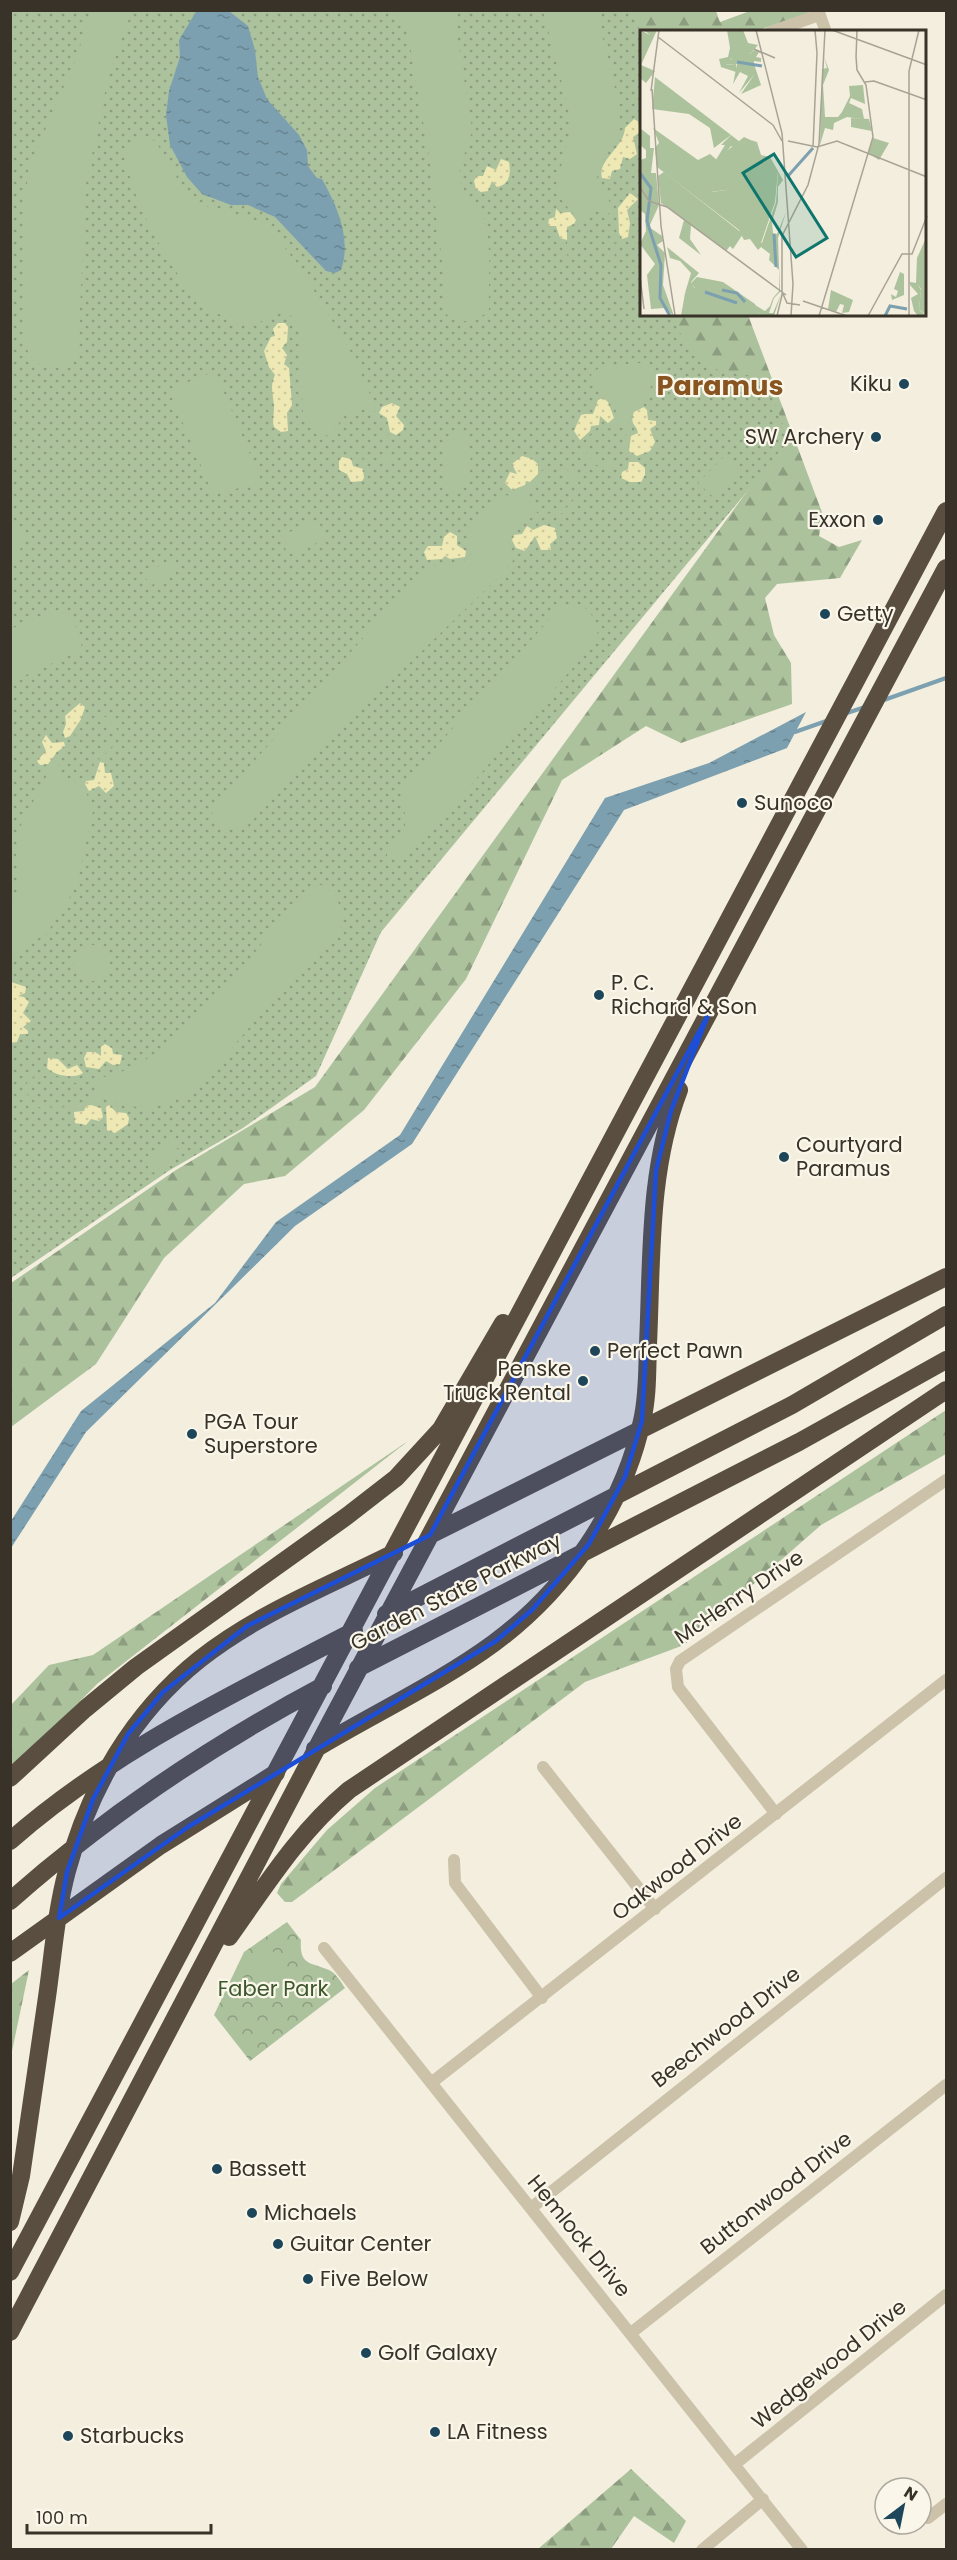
<svg xmlns="http://www.w3.org/2000/svg" width="957" height="2560" viewBox="0 0 957 2560" font-family="Poppins,sans-serif">
	<style>
		.grass { fill: url(#grass-dots) }
		.forest { fill: url(#forest-firs) }
		.sand { fill: url(#sand-dots) }
		.park { fill: url(#park-crowns) }
		.pitch { fill: #acc29d; fill-rule: evenodd }
		.water { fill: url(#water-ripples) }
		.lines { fill: none; stroke-linecap: round; stroke-linejoin: round }
		.stream { stroke: #7ca0b0; stroke-width: 4 }
		.street { stroke: #cbc2a9; stroke-width: 12 }
		.highway { stroke: #594e40; stroke-width: 18 }
		.marked { fill: #1d4ed8; fill-opacity: 0.2; stroke: #1d4ed8; stroke-width: 4.5; stroke-linejoin: round }
		.poi-dot { fill: #1e465a; stroke: #faf7ea; stroke-width: 2 }
		.labels { text-anchor: middle; stroke-width: 4.5; stroke-linejoin: round; paint-order: stroke }
		.poi-label { font-size: 21px; fill: #383229; stroke: #faf7ea; text-anchor: start }
		.street-label { font-size: 21px; fill: #383229; stroke: #faf7ea }
		.park-label { font-size: 21px; fill: #3c572c; stroke: #faf7ea }
		.district-label { font-size: 27px; font-weight: bold; fill: #885521; stroke: #faf7ea }
		.inset-river { fill: none; stroke: #7ca0b0; stroke-width: 3 }
		.inset-road { fill: none; stroke: #a8a395; stroke-width: 1.5 }
		.view { fill: #0f766e; fill-opacity: 0.15; stroke: #0f766e; stroke-width: 3 }
		.inset-edge { fill: none; stroke: #383229; stroke-width: 3 }
	</style>
	<defs>
		<pattern id="grass-dots" width="8" height="8" patternUnits="userSpaceOnUse" patternTransform="scale(1.5)"><rect width="8" height="8" fill="#acc29d"/><path d="M2 2h.1M6 6h.1" fill="none" stroke="#8d9e80" stroke-width="1.8" stroke-linecap="round"/></pattern>
		<pattern id="forest-firs" width="22" height="20" patternUnits="userSpaceOnUse" patternTransform="scale(1.5)"><rect width="22" height="20" fill="#acc29d"/><path d="M5 1l3.5 6h-7zM16 11l3.5 6h-7z" fill="#8d9e80"/></pattern>
		<pattern id="sand-dots" width="8" height="8" patternUnits="userSpaceOnUse" patternTransform="scale(1.5)"><rect width="8" height="8" fill="#eee9b4"/><path d="M2 2h.1M6 6h.1" fill="none" stroke="#cdc89b" stroke-width="1.8" stroke-linecap="round"/></pattern>
		<pattern id="park-crowns" width="20" height="18" patternUnits="userSpaceOnUse" patternTransform="scale(1.5)"><rect width="20" height="18" fill="#acc29d"/><path d="M2 6a3 3 0 1 1 6 0M12 15a3 3 0 1 1 6 0" fill="none" stroke="#8d9e80"/></pattern>
		<pattern id="water-ripples" width="26" height="14" patternUnits="userSpaceOnUse" patternTransform="scale(1.5)"><rect width="26" height="14" fill="#7ca0b0"/><path d="M2 4q2-2 4 0t4 0M15 11q2-2 4 0t4 0" fill="none" stroke="#67838f"/></pattern>
	</defs>
	<rect width="100%" height="100%" fill="#f3eedd"/>
	<path class="grass" d="M11,11H664L642,32V315H746L789,441L381,932L316,1076L243,1128L170,1170L11,1278Z"/>
	<path class="forest" d="M807,10L808,13L756,31L642,32V36L632,11H716L720,22L750,11Z
		M678,315H748L823,515L819,536L839,547L862,540L840,578L777,584L765,598L774,635L791,663L792,704L681,743L646,726L562,780L466,979L364,1110L285,1176L244,1184L164,1258L96,1364L11,1427V1283L176,1170L315,1087L761,472L789,441L766,378C711,368 707,377 676,326Z
		M946,1410V1454L821,1525L684,1645L585,1682L292,1902H285L277,1893L281,1884L327,1830L375,1788Z
		M408,1441L97,1684L11,1771V1705L49,1665L93,1655Z
		M29,1970L11,2056V1984Z
		M631,2469L686,2521L674,2543L634,2516L611,2549H538Z"/>
	<path class="sand" d="M634,119L642,124L640,132L633,137L637,154L630,159L623,157L620,169L612,171L610,179L602,178C597,160 624,148 625,128Z
		M501,159L509,162C511,173 510,185 497,187L492,181L488,191L481,192L476,189L474,181L477,176H483L487,166L496,170Z
		M630,193L638,199L627,210L630,223L628,237L622,239L619,233L618,208Z
		M556,209L560,213L570,212L576,220L574,224L567,227V240L560,238L556,226H548L549,219L555,217Z
		M278,323H285L288,327L287,342L282,348L287,355L284,364L289,368L292,405L287,413L288,431L281,432L274,427C272,420 274,415 274,408C274,396 269,388 275,375L269,367L264,351L271,337L275,336L273,329Z
		M603,398L608,402L614,418L608,423L600,416L599,425L591,426L590,431L580,440L574,431L581,415L585,414H593L598,400Z
		M392,403L400,407L396,416L404,425L403,430L396,435L390,432L387,418L379,413L382,407Z
		M644,407L647,410L648,420L656,421V425L650,429L655,442L650,451L637,456L629,451L631,436L638,433C637,424 629,426 634,412Z
		M522,456L532,459L538,464V474L530,482L526,481L525,485L512,490L505,483L510,472L517,474L512,464Z
		M342,457L351,459L353,466L363,469L364,478L362,481L351,482L347,474L339,470V461Z
		M629,462H638L645,468V475L641,482H630L621,478L622,472L628,469Z
		M544,525L555,528L557,538L550,544L551,550H541L535,536L525,551L516,548L512,540L514,535L522,534L527,526L533,530Z
		M450,532L457,536V545L466,551L465,557L450,559L445,556L442,559L427,560L424,552L428,546H442L444,537Z
		M80,703L85,707L81,719L70,736L65,738L63,732L66,724L65,716Z
		M46,735L52,743L64,742L65,746L57,752L48,764L40,765L37,761L46,751L42,742Z
		M100,762L104,763L105,773H111L114,786L106,793L99,786L89,791L85,784L86,781L94,780Z
		M11,982L26,987L25,993L18,996L24,997L29,1002L23,1013L31,1021L23,1027L28,1031V1034H20L17,1042L10,1043Z
		M105,1044L112,1048L113,1054L122,1055L120,1064L113,1065L106,1061L99,1069L86,1067L84,1058L87,1052H95L101,1056V1047Z
		M48,1058L58,1059L68,1069L77,1065L83,1073C74,1079 55,1076 47,1068Z
		M91,1105L101,1108L103,1117L99,1121L91,1119L86,1125L75,1123L74,1112L84,1111L86,1106Z
		M109,1105L116,1112L126,1113L129,1118L128,1124L115,1133L107,1130L106,1107Z"/>
	<path class="park" d="M287,1922L301,1940C299,1966 311,1962 329,1970C336,1973 341,1982 345,1988L250,2061L214,2015L244,1952Z"/>
	<path class="pitch" d="M90,11H128L130,16L109,73L86,184L78,351C61,379 32,371 24,341V207L29,167L78,54Z
		M395,11H448L454,16L472,128C471,145 456,166 460,182C463,193 477,202 482,213C493,238 488,283 489,311C477,321 447,330 443,305C442,300 444,292 445,286L430,162L408,34Z
		M543,11H596C602,37 623,106 619,129C616,147 599,160 597,179L613,208L615,255C606,272 572,280 566,256C563,243 575,230 577,219L557,194L556,186L570,132L568,106ZM598,209L604,210L611,215C614,226 618,246 613,257C604,274 567,276 567,252C567,244 572,237 575,230C580,218 585,212 598,209Z
		M142,134L156,142L187,195L206,206L265,223L272,231L301,269L352,354L389,437C403,488 350,452 331,446L328,436L307,424L303,415L299,327L292,316L283,312C272,317 257,325 244,324C228,322 204,306 193,294C171,271 124,186 127,155C127,146 135,139 142,134ZM368,409L374,411L391,447L383,463L374,464L331,445L329,436L347,413Z
		M635,363C645,363 651,365 656,373L646,400L628,413C629,427 632,443 625,456C614,476 588,467 581,448L591,435L613,422C626,399 591,391 591,373L601,367ZM617,424L627,428L624,453L617,461L601,465L587,455L584,448L594,436Z
		M215,371L262,483L213,494L169,390Z
		M451,432L464,433C472,448 473,471 466,487L452,493L444,485L445,442Z
		M725,456L739,470L713,497L698,483Z
		M556,464C563,468 572,471 576,478C585,493 572,510 558,515C550,518 542,515 534,517C524,520 515,529 507,536L513,561L507,569L337,733L248,825C235,832 229,831 216,823L212,812L218,802L412,583C416,578 421,572 427,569C443,559 466,572 473,548L467,542C467,520 486,507 502,495L515,496L542,471ZM556,467C593,486 573,519 537,513L527,497C533,482 540,473 556,467Z
		M318,520L326,539L288,555L280,536Z
		M11,525L25,529L17,564L11,562Z
		M174,558L180,570L150,586L144,574Z
		M573,603C590,606 600,623 597,640L442,818L404,856L392,860L387,857C386,844 403,837 405,825C408,805 394,801 408,779L555,613L561,607Z
		M55,610C70,613 84,633 81,650L11,682V629Z
		M90,713C97,711 102,715 107,718C138,739 91,760 84,779C81,788 92,801 93,811L76,887L47,933L11,955V908L20,890L16,851L18,831L48,773ZM93,713L112,725L116,739L82,778L76,782L67,781L58,770V763L87,718Z
		M322,885L336,898L342,910L340,931L261,1014L193,1093L167,1104L145,1109L105,1099L76,1108L33,1107C21,1099 25,1083 32,1073C45,1071 56,1078 68,1080C75,1081 97,1079 104,1077C178,1062 253,954 299,896L312,886ZM37,1074L73,1083L91,1081L97,1087V1094C83,1110 51,1108 31,1104C25,1094 26,1080 37,1074Z
		M74 963a18 18 0 1 1 36 0a18 18 0 1 1-36 0Z
		M172,1140L181,1155L152,1173L143,1159Z
		M270,1948L296,1980L279,1995L252,1963Z"/>
	<path class="water" d="M197,10L229,11L248,26L255,50L258,77L267,99L299,135L307,150L308,166L317,178L322,179C337,206 352,239 341,270L335,273L326,271L275,217L248,205H231L202,194L187,177L170,145L166,115L169,91L180,57L179,40Z
		M806,712L787,748L624,810L412,1144L295,1226L86,1432L11,1548V1521L81,1411L215,1303L276,1222L400,1135L605,798L709,763Z"/>
	<g class="lines">
		<path class="stream" d="M884,700L946,678
			M847,713L865,707
			M795,732L829,720"/>
		<path class="street" d="M818,10L826,32
			M771,32L819,15
			M543,1767L655,1909
			M776,1814L678,1687L676,1669L680,1661L946,1480
			M454,1860L455,1883L542,1998
			M324,1948L802,2550
			M431,2083L946,1680
			M531,2208L946,1878
			M631,2333L946,2085
			M735,2464L946,2295
			M928,2518L946,2504
			M702,2550L763,2499"/>
		<path class="highway" d="M430,1535L946,1277
			M386,1614L792,1405L946,1315
			M358,1668L799,1442L946,1360
			M315,1749C373,1714 441,1682 494,1643C566,1590 623,1508 642,1421C648,1396 647,1370 648,1344C652,1258 648,1171 679,1090
			M10,1778L85,1709L136,1667L347,1516L396,1478L441,1429L503,1323
			M10,1841C112,1751 235,1693 354,1631
			M10,1901C106,1816 210,1746 323,1686
			M229,1937C266,1885 299,1832 349,1790L946,1390
			M10,1953L161,1845L276,1773
			M10,2222L21,2176C30,2116 38,2057 47,1997C53,1955 56,1912 67,1871C89,1789 132,1713 200,1659C258,1613 328,1586 394,1553
			M10,2272L946,511
			M10,2332L331,1721L946,568"/>
	</g>
	<path class="marked" d="M708,1015L671,1111L656,1171L642,1421L625,1477L589,1544L532,1610L496,1641L188,1827L59,1918L67,1872L93,1799L128,1734L163,1692L247,1626L430,1535Z"/>
	<g class="poi-dot">
		<circle cx="904" cy="384" r="6"/>
		<circle cx="876" cy="437" r="6"/>
		<circle cx="878" cy="520" r="6"/>
		<circle cx="825" cy="614" r="6"/>
		<circle cx="742" cy="803" r="6"/>
		<circle cx="599" cy="995" r="6"/>
		<circle cx="784" cy="1157" r="6"/>
		<circle cx="595" cy="1351" r="6"/>
		<circle cx="583" cy="1381" r="6"/>
		<circle cx="192" cy="1434" r="6"/>
		<circle cx="217" cy="2169" r="6"/>
		<circle cx="252" cy="2213" r="6"/>
		<circle cx="278" cy="2244" r="6"/>
		<circle cx="308" cy="2279" r="6"/>
		<circle cx="366" cy="2353" r="6"/>
		<circle cx="435" cy="2432" r="6"/>
		<circle cx="68" cy="2436" r="6"/>
	</g>
	<g class="labels">
		<g class="poi-label">
			<text x="892" y="391" text-anchor="end">Kiku</text>
			<text x="864" y="444" text-anchor="end">SW Archery</text>
			<text x="866" y="527" text-anchor="end">Exxon</text>
			<text x="837" y="621">Getty</text>
			<text x="754" y="810">Sunoco</text>
			<text x="611" y="990">P. C.<tspan x="611" dy="24">Richard &amp; Son</tspan></text>
			<text x="796" y="1152">Courtyard<tspan x="796" dy="24">Paramus</tspan></text>
			<text x="607" y="1358">Perfect Pawn</text>
			<text x="571" y="1376" text-anchor="end">Penske<tspan x="571" dy="24">Truck Rental</tspan></text>
			<text x="204" y="1429">PGA Tour<tspan x="204" dy="24">Superstore</tspan></text>
			<text x="229" y="2176">Bassett</text>
			<text x="264" y="2220">Michaels</text>
			<text x="290" y="2251">Guitar Center</text>
			<text x="320" y="2286">Five Below</text>
			<text x="378" y="2360">Golf Galaxy</text>
			<text x="447" y="2439">LA Fitness</text>
			<text x="80" y="2443">Starbucks</text>
		</g>
		<g class="street-label">
			<text transform="translate(456 1592) rotate(-27)" y="7">Garden State Parkway</text>
			<text transform="translate(739 1597) rotate(-34)" y="7">McHenry Drive</text>
			<text transform="translate(677 1867) rotate(-38)" y="7">Oakwood Drive</text>
			<text transform="translate(726 2027) rotate(-38)" y="7">Beechwood Drive</text>
			<text transform="translate(776 2193) rotate(-38)" y="7">Buttonwood Drive</text>
			<text transform="translate(579 2236) rotate(51)" y="7">Hemlock Drive</text>
			<text transform="translate(829 2364) rotate(-39)" y="7">Wedgewood Drive</text>
		</g>
		<g class="park-label">
			<text x="273" y="1996">Faber Park</text>
		</g>
		<g class="district-label">
			<text x="720" y="395">Paramus</text>
		</g>
	</g>
	<g transform="translate(640 30)">
		<rect width="286" height="286" fill="#f3eedd"/>
		<path d="M15,47L91,105L74,118L70,98L49,84L12,79ZM13,98L58,130L70,124L77,130L72,162L86,160L97,150L79,131L82,125L104,107L117,113L115,122L138,141L135,172L120,216L17,137L15,118L19,113ZM57,247L83,252L115,274L120,286H41L45,263L55,258L51,253Z" fill="#acc29d"/>
		<path d="M87,0H103L108,13L118,15L110,24L102,22L89,30L86,35L96,34V42L81,37L79,29L88,27L90,18ZM184,27L189,40L183,55L185,87H198L202,82L210,66L209,56L223,55L225,74L211,68L209,73L222,79L224,89H229H221L207,87L194,93L193,100L185,98L180,115L182,39L187,38ZM114,34L121,55L130,51L101,64L114,45ZM91,105L100,112L95,118L91,116L80,131L92,138L99,120L95,138L98,151L86,160L70,162L66,169L69,161L72,159L74,133L85,115H81ZM111,110L117,112L121,125L130,127L143,150L138,157V172L132,192L133,203L137,204L146,182L138,208L140,262L134,268L129,283H133L141,264L134,286H120L115,275L125,281L130,276L133,268L139,261V240L129,230L130,224L121,217L118,220L110,209L104,210L99,200L107,202L96,190L103,193L116,212L122,213L136,172L138,142L104,118L114,122L116,113ZM44,190L51,195L50,209L61,225L39,208ZM27,217L59,243L51,252L55,259L45,263L51,243L40,231L30,228ZM260,242L264,244V265L252,270L251,264L256,267L258,261L254,259ZM270,255H278L281,260L279,279L286,286H278L274,281L271,268L278,264Z" fill="#acc29d"/>
		<path d="M92,17L110,24L114,20L119,22L116,27L121,28V32L114,31V45L99,63L108,46L100,42L93,54L97,34L82,35L84,30L92,29Z" fill="#acc29d"/>
		<path d="M24,142L103,204L93,219L90,216L86,221L21,173L18,146Z" fill="#acc29d"/>
		<path d="M0,0L10,5L4,0H17L1,35L15,41L6,53L0,48ZM211,88L229,89L232,101L211,97ZM0,98L10,106V118H14L11,143H16L19,175L9,197L22,206L23,211L17,215L25,223L23,255L34,286L24,278L11,279L7,245L15,234L0,214L6,201L5,184L0,180V130L6,128V120L0,115ZM233,108L249,113L239,130L228,123ZM286,208V285L279,279L281,259L278,255H270V252L276,253L277,228ZM191,260L213,270L209,282L202,283L204,275L200,274L196,282L188,279Z" fill="#acc29d"/>
		<path class="inset-river" d="M97,32L122,36M0,143L11,158L7,191L21,235L20,268L30,286M148,146L173,118M134,204L136,237M82,260L97,263L105,272M65,262L97,273M245,286L250,276L267,279"/>
		<path class="inset-road" d="M116,0L142,103L153,254L151,286M175,0L177,23M192,0L287,35M18,7L133,95M122,23L114,19L135,28M216,28L217,0M225,52L234,51L287,70M12,59L21,196L35,285M11,61L19,0M133,95L142,111M148,111L177,117L197,111L287,147M173,117L177,23M0,157L9,171L27,177L146,265M0,247L4,279M143,264L147,273L160,275M163,271L207,286M137,286L142,265V206L168,155L179,114L185,0M179,286L233,107L226,55L217,40L216,26M228,286L262,224H272L287,186M269,286V41L279,0"/>
		<path class="view" d="M134,124L187,208L156,227L103,143Z"/>
		<rect width="286" height="286" class="inset-edge"/>
	</g>
	<rect width="957" height="2560" fill="none" stroke="#383229" stroke-width="24"/>
	<g transform="translate(903 2506) rotate(32)"><circle r="28" fill="#faf7ea" stroke="#aca89d" stroke-width="1.5"/>
	<path d="M0-4.5L10 22L0 15L-10 22Z" fill="#1e465a"/>
	<text y="-9" font-size="16" font-weight="bold" text-anchor="middle" fill="#383229">N</text>
	</g>
	<path d="M27 2524v9h184v-9" fill="none" stroke="#383229" stroke-width="3"/>
	<text x="36" y="2524" font-size="18" fill="#383229" stroke="#faf7ea" stroke-width="4.5" paint-order="stroke">100 m</text>
</svg>
